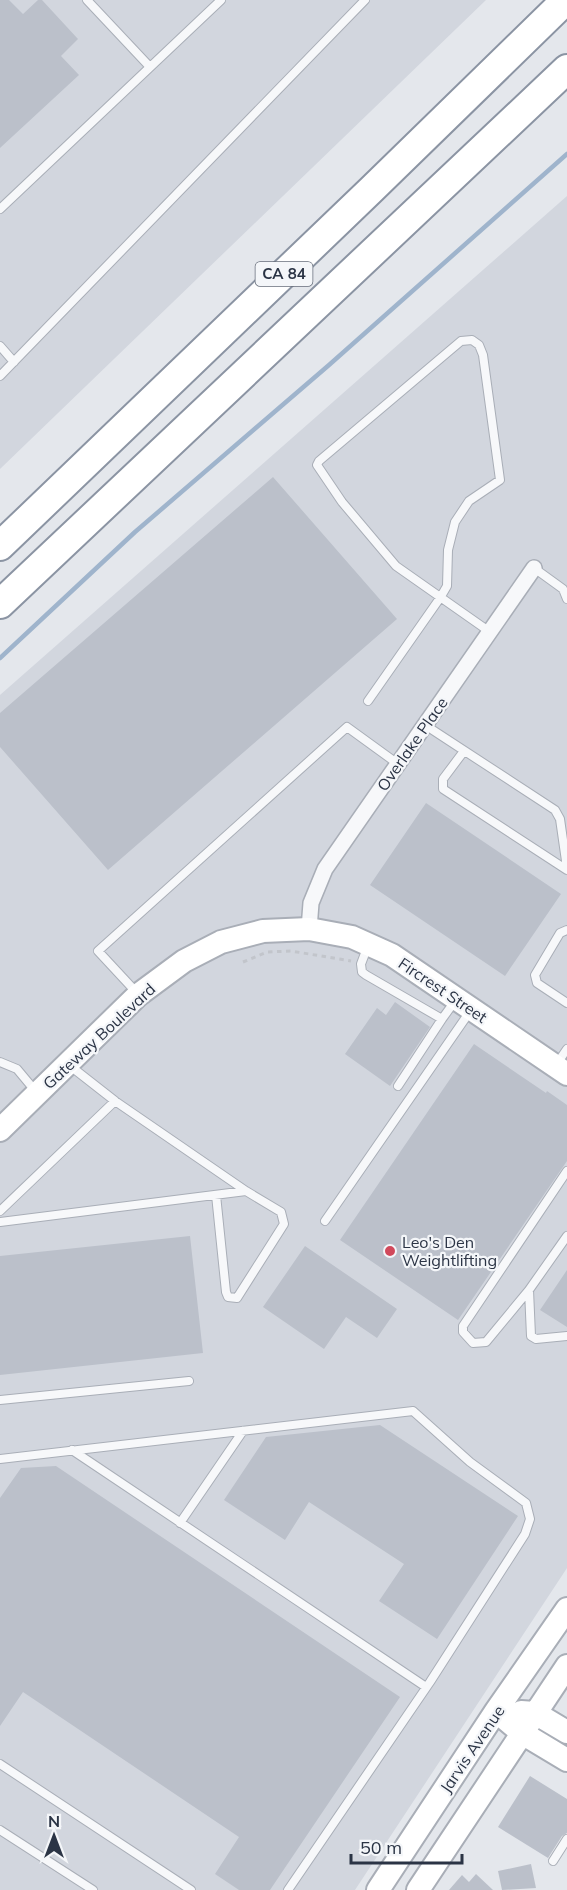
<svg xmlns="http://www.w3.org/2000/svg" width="567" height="1890" viewBox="0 0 567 1890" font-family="Mulish,sans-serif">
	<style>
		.built { fill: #d2d6de }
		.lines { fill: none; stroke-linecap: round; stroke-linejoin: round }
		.stream { stroke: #9fb4cc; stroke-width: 4.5 }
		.building { fill: #bbc0ca }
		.lane-casing { stroke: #a9aeb7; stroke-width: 10 }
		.street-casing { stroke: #a9aeb7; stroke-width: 18 }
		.secondary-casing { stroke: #a9aeb7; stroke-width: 26 }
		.highway-casing { stroke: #8b94a3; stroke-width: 32 }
		.path { stroke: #c2c5cb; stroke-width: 3; stroke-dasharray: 4.5 4.5; stroke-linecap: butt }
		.lane { stroke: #f7f8fa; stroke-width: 8 }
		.street { stroke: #f7f8fa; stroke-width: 15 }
		.secondary { stroke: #fff; stroke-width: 22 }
		.highway { stroke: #fff; stroke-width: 28 }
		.poi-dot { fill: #d1495b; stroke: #f4f6f9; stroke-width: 2 }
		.labels { text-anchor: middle; stroke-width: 4.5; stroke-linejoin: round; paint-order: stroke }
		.shield { fill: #f4f6f9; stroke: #676e7b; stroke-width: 1.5 }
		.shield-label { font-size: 15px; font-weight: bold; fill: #2b3445 }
		.street-label { font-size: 16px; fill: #2b3445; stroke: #f4f6f9 }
		.poi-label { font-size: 16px; fill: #2b3445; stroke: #f4f6f9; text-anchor: start }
	</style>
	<rect width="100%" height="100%" fill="#e4e7ec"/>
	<path class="built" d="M0,0H486L0,469Z
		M567,196V1568L355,1890H0V695Z"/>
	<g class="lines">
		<path class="stream" d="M0,658L135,532L329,365L567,154"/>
	</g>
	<path class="building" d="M0,0H9L23,14L38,0H42L78,39L61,56L79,75L0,148Z
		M273,477L397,619L108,870L0,747V713Z
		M426,803L561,894L505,976L370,885Z
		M395,1002L430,1027L390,1086L345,1054L377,1008L386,1015Z
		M474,1044L546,1093L547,1091L567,1105V1161L458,1320L340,1240Z
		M190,1236L203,1353L0,1375V1256Z
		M305,1246L397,1309L377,1338L346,1317L324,1349L263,1307Z
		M567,1270V1327L540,1310Z
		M380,1425L518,1516L437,1639L379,1601L404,1564L309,1502L285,1540L224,1500L266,1437Z
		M56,1466L400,1697L270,1890H239L215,1874L239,1837L23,1692L0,1726V1498L21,1468Z
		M530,1776L567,1799V1833L562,1836L548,1858L498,1827Z
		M531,1864L536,1888L502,1890L498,1871Z
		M476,1874L493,1890H449L462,1875L469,1882Z"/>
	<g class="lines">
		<g class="lane-casing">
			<path id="lane" d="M87,0L150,67
				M0,209L221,0
				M0,346L14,362
				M0,376L365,0
				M534,568L563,589L567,599
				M368,701L440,598L447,586L448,550L455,522L469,501L500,480L483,355L479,345L472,340L461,341L319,461L317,465L342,502L396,566L490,632
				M425,725L555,810L560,819L567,868
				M464,751L443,779V789L567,870
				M567,930L560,933L535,975L537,983L567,1003
				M367,948L361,964L362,972L366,975L442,1019L455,1001
				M137,993L98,951L347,727L398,764
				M0,1062L17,1069L37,1093
				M69,1065L115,1101
				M556,1065L567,1049
				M398,1086L442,1019
				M0,1211L115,1101L246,1191
				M325,1221L471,1010
				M0,1222L246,1191L281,1212L284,1224L237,1298L228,1297L226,1292L216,1195
				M567,1236L529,1290L531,1336L536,1339L567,1336
				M529,1290L486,1342L473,1343L463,1332V1326L567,1171
				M0,1400L189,1381
				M72,1450L426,1687
				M0,1459L413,1411L470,1462L526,1503L530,1519L525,1534L430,1682L288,1890
				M180,1523L243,1431
				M0,1764L191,1890
				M0,1830L93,1890
				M553,1861L567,1839"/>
		</g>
		<g class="street-casing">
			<path id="street" d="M309,929L311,903L325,869L534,568"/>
		</g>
		<g class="secondary-casing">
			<path id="secondary" d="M0,1130L138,995L184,961L221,942L263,931L309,929L352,937L392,955L567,1074
				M496,1711L522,1733L567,1760
				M521,1712L535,1713L567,1732
				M378,1890L496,1711L567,1609
				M418,1890L567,1666"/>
		</g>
		<g class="highway-casing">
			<path id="highway" d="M0,546L372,189L566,0
				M0,604L567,69"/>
		</g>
		<path class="path" d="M243,962L267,952L291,951L351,961"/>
		<use href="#lane" class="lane"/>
		<use href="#street" class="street"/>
		<use href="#secondary" class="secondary"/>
		<use href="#highway" class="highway"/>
	</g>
	<circle class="poi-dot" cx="390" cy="1251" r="6"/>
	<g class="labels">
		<rect class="shield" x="255.5" y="262" width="57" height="24" rx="4.5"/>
		<g class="shield-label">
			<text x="284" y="279">CA 84</text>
		</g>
		<g class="street-label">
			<text transform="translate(412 744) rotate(-55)" y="6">Overlake Place</text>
			<text transform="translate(443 990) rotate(34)" y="6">Fircrest Street</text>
			<text transform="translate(99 1036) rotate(-43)" y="6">Gateway Boulevard</text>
			<text transform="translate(472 1749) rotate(-56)" y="6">Jarvis Avenue</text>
		</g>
		<g class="poi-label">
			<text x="402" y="1248">Leo's Den<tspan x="402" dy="18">Weightlifting</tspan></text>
		</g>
	</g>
	<g transform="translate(54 1836)" stroke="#f4f6f9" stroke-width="4.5" paint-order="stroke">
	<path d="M0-4.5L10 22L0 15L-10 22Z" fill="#2b3445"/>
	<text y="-9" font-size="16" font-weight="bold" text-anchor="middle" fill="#2b3445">N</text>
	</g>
	<path d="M351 1854v9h111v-9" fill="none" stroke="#2b3445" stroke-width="3"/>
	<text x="360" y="1854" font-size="18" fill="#2b3445" stroke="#f4f6f9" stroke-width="4.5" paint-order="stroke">50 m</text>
</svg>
